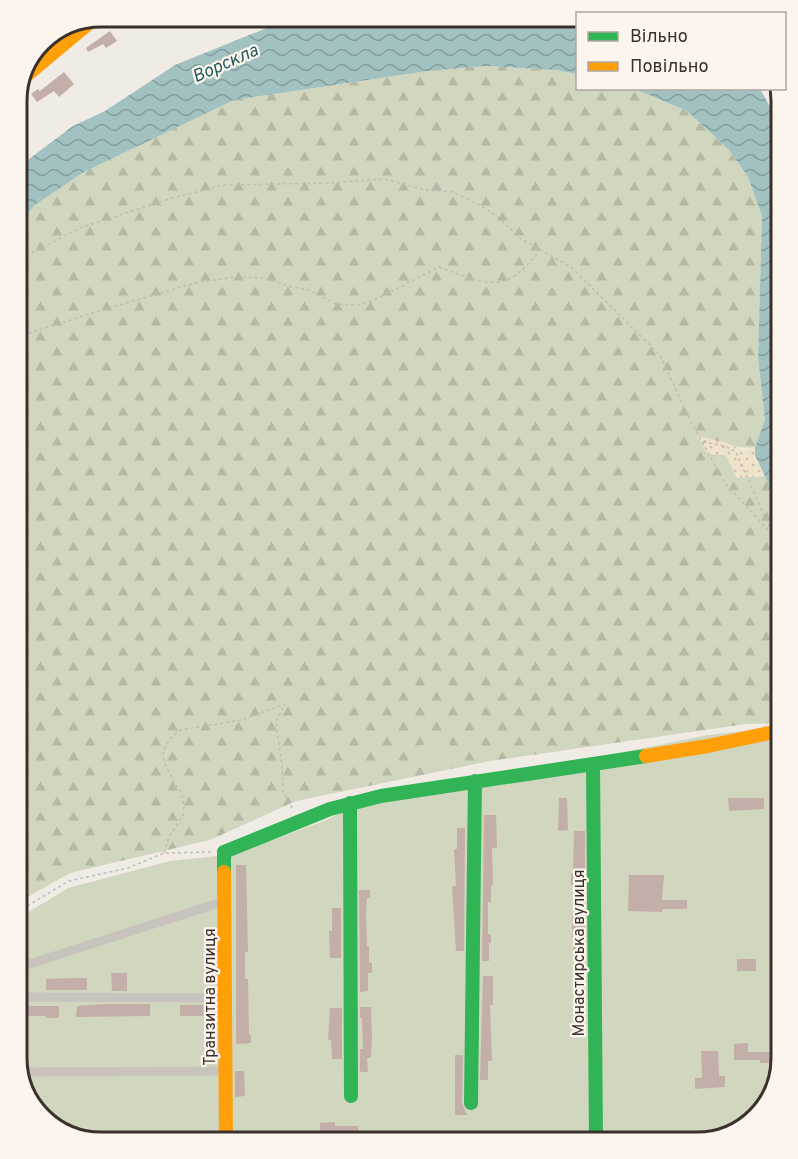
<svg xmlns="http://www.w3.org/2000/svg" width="798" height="1159" viewBox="0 0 798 1159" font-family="Overpass,sans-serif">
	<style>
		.forest { fill: url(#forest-firs) }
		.sand { fill: url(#sand-dots) }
		.garden { fill: #d1d6bf }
		.water { fill: url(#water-waves) }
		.building { fill: #c3afa7 }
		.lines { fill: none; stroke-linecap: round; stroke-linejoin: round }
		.path { stroke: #c2bbb6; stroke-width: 1.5; stroke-dasharray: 3 3; stroke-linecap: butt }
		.street { stroke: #c9c3be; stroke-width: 9 }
		.fast { stroke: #30b455; stroke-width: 14 }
		.slow { stroke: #ff9f0a; stroke-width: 14 }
		.labels { text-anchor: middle; stroke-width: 4.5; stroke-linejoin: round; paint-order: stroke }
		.street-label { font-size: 16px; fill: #3b302b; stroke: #fbf5ee }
		.water-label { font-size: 18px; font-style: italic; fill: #1f5a5e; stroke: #fbf5ee }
		.rim { fill: none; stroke: #3b302b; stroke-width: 3 }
	</style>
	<defs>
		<pattern id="forest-firs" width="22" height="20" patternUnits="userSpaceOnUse" patternTransform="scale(1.5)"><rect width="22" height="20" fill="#d1d6bf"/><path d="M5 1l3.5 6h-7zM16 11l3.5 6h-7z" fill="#b4b8a4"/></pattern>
		<pattern id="sand-dots" width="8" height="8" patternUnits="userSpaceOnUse" patternTransform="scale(1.5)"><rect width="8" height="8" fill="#efe3cc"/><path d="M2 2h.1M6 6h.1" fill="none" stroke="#cec3af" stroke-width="1.8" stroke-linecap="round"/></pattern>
		<pattern id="water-waves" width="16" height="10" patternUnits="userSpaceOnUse" patternTransform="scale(1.5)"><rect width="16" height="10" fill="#a1c2c1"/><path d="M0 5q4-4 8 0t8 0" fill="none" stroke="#849e9d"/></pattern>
	</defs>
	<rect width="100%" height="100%" fill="#f0ebe5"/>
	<path class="forest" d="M486,66L556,70L577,74L578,88L635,89L687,111L729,150L748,177L762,216L758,357L765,421L755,447C736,451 716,438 697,437L726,455L737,478L765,476L781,511V723L746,724L490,761L296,801L210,840L70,873L17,903V225L35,205L84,172L234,100L428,71Z"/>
	<path class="sand" d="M696,436L724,442L743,450L755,447V455L765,476L737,478L726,455L706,454L702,442Z"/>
	<path class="garden" d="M781,727V1058L770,1100L739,1131L697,1142H96L59,1131L28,1100L17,1058V919L68,888L170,861L235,854L326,820L355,806L708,735Z
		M449,740L453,761L416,768L412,747Z"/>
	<path class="water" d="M294,17H577V74L556,70L486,66L428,71L234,100L84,172L35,205L17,225V168L73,126L105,111L175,65Z
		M635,89H760L781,126V511L755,455V447L765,420L758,357L762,216L748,177L729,150L687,111Z"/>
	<path class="building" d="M110,31L117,41L106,48L103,44L88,52L86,48Z
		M64,72L74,84L59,97L54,91L37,102L31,94L38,89L40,91Z
		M559,798H567L568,830L558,831Z
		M728,798H764V809L729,811Z
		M484,815H496L497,848H492L493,885H491V902H488V934H491V943H489V961H482Z
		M457,828H465L464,951H456L452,886H456L454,849H457Z
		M574,831H585V944H581V961H574L572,927V913H574V885H571V873H573Z
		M236,865H246L248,952H245V979H248L249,1035H251V1043L236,1044Z
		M629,875H664L662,900H687V909H662V912L628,911Z
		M359,890H370V898H367L366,913L367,946H369V963H372V973H368V991L360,992Z
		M332,908H341V958H330L329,931H332Z
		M737,959H756V971H737Z
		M111,973H127V991H112Z
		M483,976H493V1005H490L492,1061H488V1080H480Z
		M72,978H87V990H46V979Z
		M105,1004H150V1016L76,1017L77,1006Z
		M180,1005H216V1016H180Z
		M19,1006H59V1018H46V1016H19Z
		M360,1007H371L372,1038L371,1058H367L368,1072H360V1049H363L362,1018H360Z
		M330,1008H342V1059H332L331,1040H328Z
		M748,1043V1052H773V1063H760V1060H734V1044Z
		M701,1051H718L719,1076H725V1087L695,1089V1078H702Z
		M455,1055H463L462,1103L467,1115H455Z
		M235,1071H244L245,1096L235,1097Z
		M335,1122V1126H358V1136L320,1137V1123Z"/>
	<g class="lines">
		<path class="path" d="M770,88L781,107
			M17,263L24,257L80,228L172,198L224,185L329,183L384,179L426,190L453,192L483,207L498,217L520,238L572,268L660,355L686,412L724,482L781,544
			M17,337L105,309L199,282L236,277L265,278L289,286L309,290L336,304L359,305L378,298L439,267C485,284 506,296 539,251
			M703,442L725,446L736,452L771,531
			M164,853L169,837L183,815L184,807L182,794L175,784L164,762L163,751L170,739L180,730L241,720L285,704L276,721L278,737L282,766L283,791L293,810
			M17,912L69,881L128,868L164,853L211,852"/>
		<path class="street" d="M17,968L225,901
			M17,997L225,998
			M20,1072L225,1071"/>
		<path class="fast" d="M593,764L596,1142
			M350,803L351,1096
			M224,872V852L330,809L381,796L646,756
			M471,1103L475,781"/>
		<path class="slow" d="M27,75L94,19
			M646,756L708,746L769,733H781
			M224,872L226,1142"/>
	</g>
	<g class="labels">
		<g class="street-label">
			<text transform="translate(578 953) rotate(-90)" y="6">Монастирська вулиця</text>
			<text transform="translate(209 997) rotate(-90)" y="6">Транзитна вулиця</text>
		</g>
		<g class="water-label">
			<text transform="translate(225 63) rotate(-24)" y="6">Ворскла</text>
		</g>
	</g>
	<path d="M0 0H798V1159H0ZM101 27H697A74 74 0 0 1 771 101V1058A74 74 0 0 1 697 1132H101A74 74 0 0 1 27 1058V101A74 74 0 0 1 101 27Z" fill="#fbf5ee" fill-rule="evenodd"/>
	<path class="rim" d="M101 27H697A74 74 0 0 1 771 101V1058A74 74 0 0 1 697 1132H101A74 74 0 0 1 27 1058V101A74 74 0 0 1 101 27Z"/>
	<rect x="576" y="12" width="210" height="78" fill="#fbf5ee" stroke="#aea6a0" stroke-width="1.5"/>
	<rect x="588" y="32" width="30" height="9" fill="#30b455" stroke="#aea6a0" stroke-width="1.5"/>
	<text x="630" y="42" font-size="18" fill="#3b302b">Вільно</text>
	<rect x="588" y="62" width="30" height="9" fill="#ff9f0a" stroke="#aea6a0" stroke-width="1.5"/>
	<text x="630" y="72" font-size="18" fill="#3b302b">Повільно</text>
</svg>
